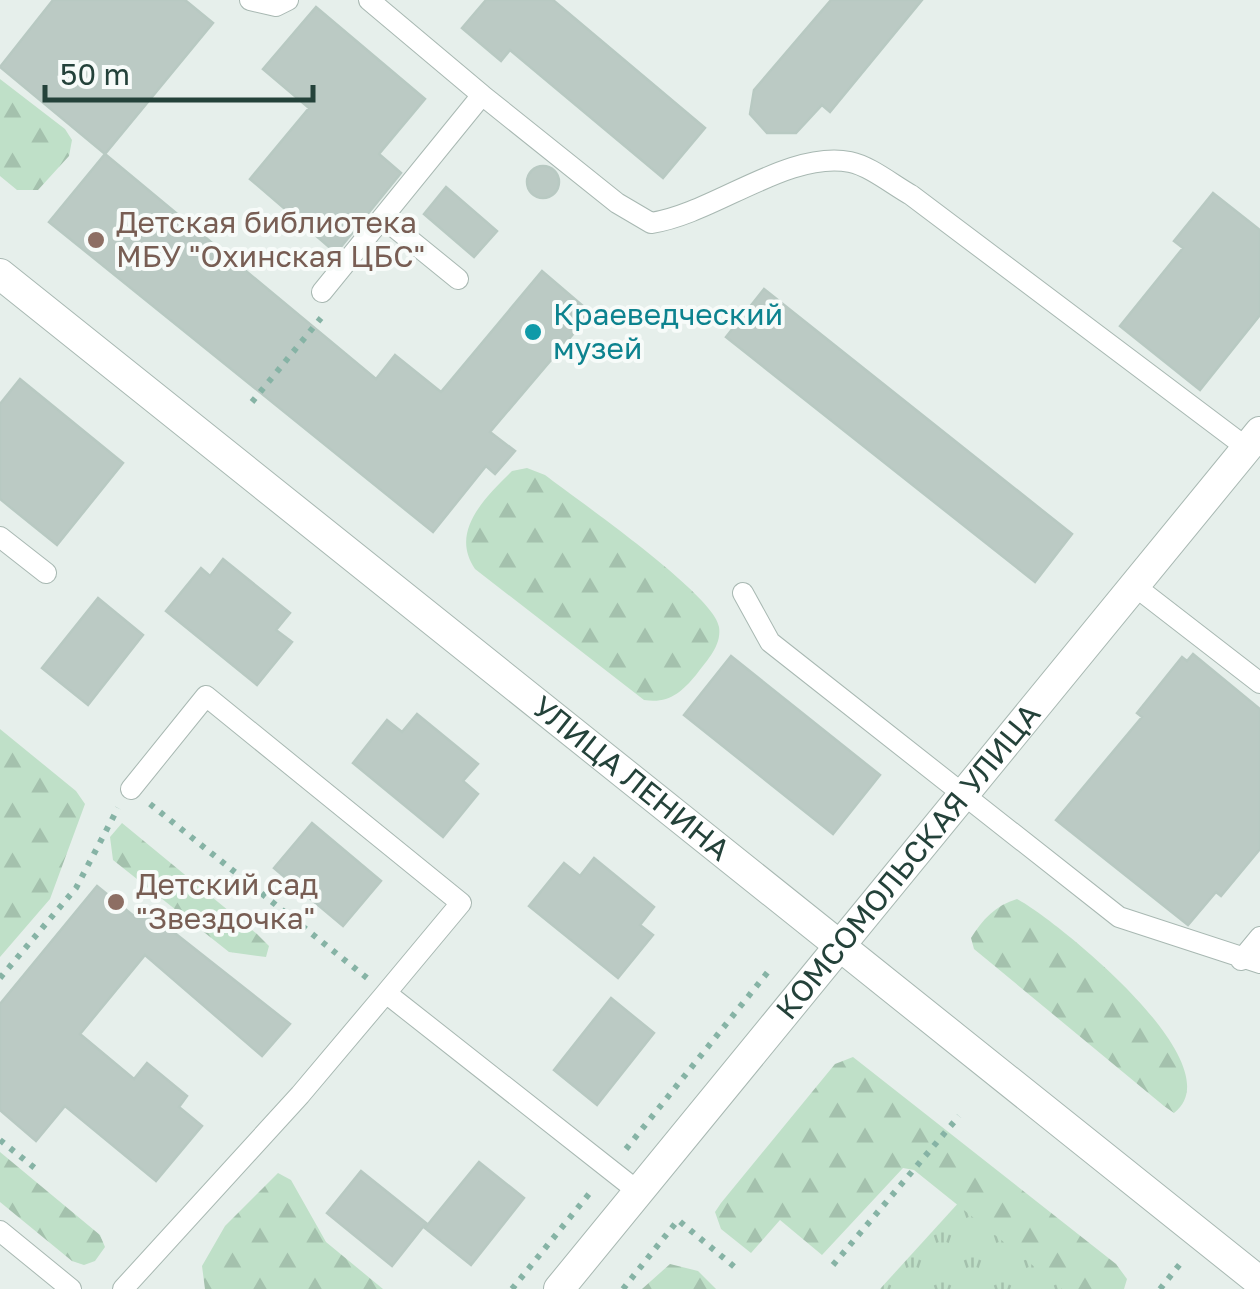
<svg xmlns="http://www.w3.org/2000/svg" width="1260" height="1289" viewBox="0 0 1260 1289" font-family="'Golos Text',sans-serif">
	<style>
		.grass { fill: url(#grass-tufts) }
		.forest { fill: url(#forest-firs) }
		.building { fill: #bbcac4; stroke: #b8c9c2; stroke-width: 2.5 }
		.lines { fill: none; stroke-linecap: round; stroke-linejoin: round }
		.lane-casing { stroke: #a8b8b2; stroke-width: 22 }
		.street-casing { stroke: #a8b8b2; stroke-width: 32 }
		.path { stroke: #86b3a5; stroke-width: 6; stroke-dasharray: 5 8; stroke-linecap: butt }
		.lane { stroke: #fff; stroke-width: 20 }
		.street { stroke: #fff; stroke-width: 30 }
		.education-dot { fill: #8d6e63; stroke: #f7fbf9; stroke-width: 4 }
		.culture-dot { fill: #0f9aa8; stroke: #f7fbf9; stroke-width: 4 }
		.labels { text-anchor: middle; stroke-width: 8; stroke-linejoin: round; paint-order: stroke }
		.education-label { font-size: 30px; fill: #785e54; stroke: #f7fbf9; text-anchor: start }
		.culture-label { font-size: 30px; fill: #0d838f; stroke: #f7fbf9; text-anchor: start }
		.street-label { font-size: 30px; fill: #24423a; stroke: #f7fbf9 }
	</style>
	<defs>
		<pattern id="grass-tufts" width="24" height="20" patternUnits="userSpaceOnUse" patternTransform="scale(2.5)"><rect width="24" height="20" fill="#bfe0c8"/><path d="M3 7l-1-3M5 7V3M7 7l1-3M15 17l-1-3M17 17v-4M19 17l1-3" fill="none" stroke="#a4c1ad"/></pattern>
		<pattern id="forest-firs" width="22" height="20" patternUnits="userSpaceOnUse" patternTransform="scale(2.5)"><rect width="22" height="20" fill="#bfe0c8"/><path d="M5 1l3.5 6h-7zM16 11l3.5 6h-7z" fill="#a4c1ad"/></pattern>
	</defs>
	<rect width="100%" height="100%" fill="#e6efeb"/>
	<path class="grass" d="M961,1200L1069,1289H880Z"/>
	<path class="forest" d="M0,79L65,129L72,140L69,156L38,190H17L0,176Z
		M527,468L545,475C576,499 715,595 719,627C722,646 706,661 696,675C681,693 668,704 644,700L475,569C449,531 486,497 512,471Z
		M0,729L76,791L85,804L50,899L0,957Z
		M122,823L257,934L269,946L266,957L229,952L113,860L110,837Z
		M1017,899C1055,919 1237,1065 1174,1113L1164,1106L974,949L971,938C982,920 996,905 1017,899Z
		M853,1057L1116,1264L1127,1279L1124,1289H1062L914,1170L903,1168L822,1255L780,1220L751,1253L721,1229L715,1212L721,1203L835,1064Z
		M0,1152L100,1235L105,1247L95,1261L84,1265L72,1261L0,1202Z
		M278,1173L291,1180L326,1242L383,1289H205L202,1266L225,1226Z
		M670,1264L698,1271L716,1289H642Z"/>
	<path class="building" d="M53,0H185L213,23L105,154L0,67Z
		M486,0H553L705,128L663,178L510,50L501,61L462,28Z
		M831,0H922L830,112L822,105L796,133H767L750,114L754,90Z
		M316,7L425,99L379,154L401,173L336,253L250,179L309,108L263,69Z
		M105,154L376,379L395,355L441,392L542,271L591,313L490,432L515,451L495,474L486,466L433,532L49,222Z
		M527 182a16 16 0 1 1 32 0a16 16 0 1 1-32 0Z
		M446,187L497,231L474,257L424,214Z
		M1213,193L1260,230V315L1200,390L1120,326L1183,248L1174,241Z
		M764,289L1072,534L1035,582L726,337Z
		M20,379L123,463L57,545L0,499V404Z
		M223,559L290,613L276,630L292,642L257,685L166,611L201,568L210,576Z
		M98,598L143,635L88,705L42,668Z
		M1193,654L1260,709V849L1221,896L1216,892L1188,925L1056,820L1142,717L1137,713L1182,657L1187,661Z
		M731,656L880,775L833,834L684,715Z
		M417,714L478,764L463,781L478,794L443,837L353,763L387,720L402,732Z
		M312,823L381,881L343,926L274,868Z
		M594,858L654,907L640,925L653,935L618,978L529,906L564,863L580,876Z
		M97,886L135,917L143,908L290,1024L262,1056L145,955L80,1034L134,1079L147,1063L187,1096L179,1107L202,1126L156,1181L65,1106L36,1141L0,1110V1004Z
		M611,998L654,1033L597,1105L554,1070Z
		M479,1162L524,1198L471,1265L425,1228Z
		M361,1171L426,1223L392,1266L327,1213Z"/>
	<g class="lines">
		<g class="lane-casing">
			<path id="lane" d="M250,0L276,6L288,0
				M482,95L617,203L651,223C713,214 788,150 850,162C870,166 893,185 911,195L1247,448
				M383,218L458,279
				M322,292L482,95L369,0
				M0,537L46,573
				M1136,587L1260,683
				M743,593L770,642L1119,917L1260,963
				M131,789L206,696L461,903L386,993L640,1193
				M1241,960L1260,937
				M0,1231L71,1289
				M123,1289L300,1095L386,993"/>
		</g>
		<g class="street-casing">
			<g id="street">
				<path id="s1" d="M0,274L1260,1282"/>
				<path id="s2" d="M559,1289L1260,432"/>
			</g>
		</g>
		<path class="path" d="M252,402L321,318
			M150,804L367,978
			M0,978L76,888L118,808
			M0,1140L36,1169
			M626,1149L771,968
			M833,1265L959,1116
			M512,1289L593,1189
			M623,1289L678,1220L737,1269
			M1160,1289L1184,1259"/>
		<use href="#lane" class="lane"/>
		<use href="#street" class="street"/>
	</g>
	<g class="education-dot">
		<circle cx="96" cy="240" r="10"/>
		<circle cx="116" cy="902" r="10"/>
	</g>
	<circle class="culture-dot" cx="533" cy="332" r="10"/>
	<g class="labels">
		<g class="education-label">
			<text x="116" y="233">Детская библиотека<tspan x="116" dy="34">МБУ "Охинская ЦБС"</tspan></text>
			<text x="136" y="895">Детский сад<tspan x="136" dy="34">"Звездочка"</tspan></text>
		</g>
		<g class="culture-label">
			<text x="553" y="325">Краеведческий<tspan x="553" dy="34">музей</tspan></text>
		</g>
		<g class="street-label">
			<text dy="10" stroke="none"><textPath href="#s1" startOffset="808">УЛИЦА ЛЕНИНА</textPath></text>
			<text dy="10" stroke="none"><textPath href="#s2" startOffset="552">КОМСОМОЛЬСКАЯ УЛИЦА</textPath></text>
		</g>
	</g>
	<path d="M45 85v15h268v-15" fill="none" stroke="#24423a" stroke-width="5"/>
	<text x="60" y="85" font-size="30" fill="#24423a" stroke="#f7fbf9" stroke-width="8" paint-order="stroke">50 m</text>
</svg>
